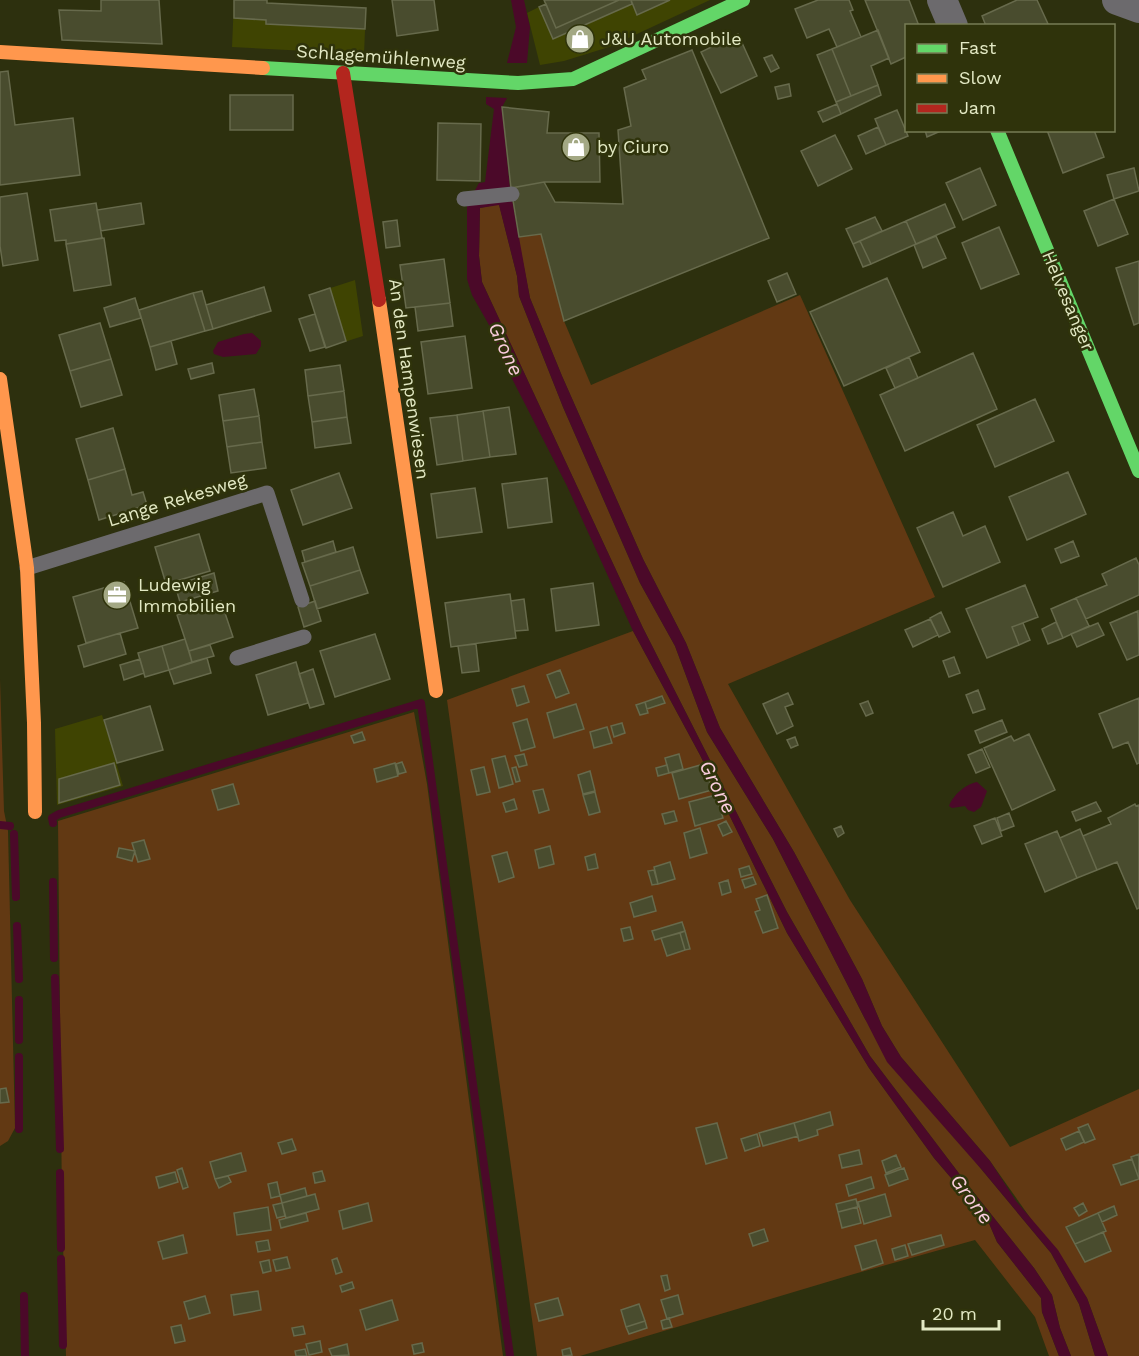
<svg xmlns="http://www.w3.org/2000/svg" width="1139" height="1356" viewBox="0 0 1139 1356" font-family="'Work Sans',sans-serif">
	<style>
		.built { fill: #3f4402 }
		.green { fill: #623913 }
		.water { fill: #4b0929 }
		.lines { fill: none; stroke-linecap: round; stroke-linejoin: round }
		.stream { stroke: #4b0929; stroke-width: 8 }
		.building { fill: #494c2e; stroke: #676a4c; stroke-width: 1.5 }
		.lane { stroke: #6c6a6d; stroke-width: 15 }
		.street { stroke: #6c6a6d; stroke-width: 30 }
		.fast { stroke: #63d668; stroke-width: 14 }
		.slow { stroke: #ff974d; stroke-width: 14 }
		.jam { stroke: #b3261e; stroke-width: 14 }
		.labels { text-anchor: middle; stroke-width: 5; stroke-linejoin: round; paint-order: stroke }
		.poi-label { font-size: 18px; fill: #e3e9c4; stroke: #2f330b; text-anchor: start }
		.street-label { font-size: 18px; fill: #e3e9c4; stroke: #2f330b }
		.water-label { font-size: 20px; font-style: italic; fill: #fbcdde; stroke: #2f330b }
	</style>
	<rect width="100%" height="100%" fill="#2d300e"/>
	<path class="built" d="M234,0H267V3L366,8L364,54L232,47Z
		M544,0H710L609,47L564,61L540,65L527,13L545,4Z
		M355,280L363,336L326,348L309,295Z
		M102,715L123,786L57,805L55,729Z"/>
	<path class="green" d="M499,204L517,276L519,296L563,407L640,583L675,646L707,732L773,839L865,1019L982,1170L1051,1253L1079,1304L1095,1356H1071L1060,1328L1052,1295L1034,1268L967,1184L870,1056L787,912L643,628L482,282L479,256L480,208Z
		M541,234L564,321L591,385L800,295L935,597L728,684L850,900L1010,1147L1139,1089V1356H1108L1087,1298L990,1161L901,1057L882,1026L862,979L794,852L720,728L686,643L643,559L562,376L530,298L518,237Z
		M633,631L700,755L787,933L869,1068L934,1158L988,1221L997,1242L1041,1298L1042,1312L1059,1356H1049L1035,1317L975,1240L854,1274L580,1356H537L447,700Z
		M0,679L4,811L8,831L15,1128L8,1141L0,1146Z
		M414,712L427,784L503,1356H66L62,1205L58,821Z"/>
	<path class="water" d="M511,0H524L530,27L527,63H507L516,27Z
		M486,97L507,98L502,107L510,188L530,298L562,376L643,559L686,643L720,728L794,852L862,979L882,1026L901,1057L990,1161L1016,1201L1058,1250L1087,1298L1108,1356H1095L1079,1304L1051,1253L982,1170L887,1062L773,839L707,732L675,646L640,583L563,407L519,296L517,276L499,205L480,208L479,256L482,282L643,628L787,912L870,1056L967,1184L1034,1268L1052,1295L1060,1328L1071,1356H1059L1042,1312L1041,1298L997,1242L988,1221L934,1158L869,1068L787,933L700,755L633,631L567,486L503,361L493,332L472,295L467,279V205L479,183L485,182L494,109L486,104Z
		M252,333L261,341V346L256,354L223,357L214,354L213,351L218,342L244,334Z
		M977,782L987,791L981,807L974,812L968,810L965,806L952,808L949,806C953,795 966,784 977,782Z"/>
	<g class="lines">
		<path class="stream" d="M53,823L52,818L59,814L421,703L510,1356
			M0,825L10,826
			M14,834L16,897
			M53,882L54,958
			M17,926L19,979
			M55,978L60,1149
			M19,1000V1040
			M19,1057V1129
			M60,1173L61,1248
			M61,1259L63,1345
			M24,1296L25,1356"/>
	</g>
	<path class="building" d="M101,0H159L162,44L62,40L59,10L101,11Z
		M234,0H267V3L366,8L365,29L266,24V20L234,18Z
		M392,0H434L438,30L397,36Z
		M544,0H619L556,28Z
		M619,0H631L632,4L553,39L539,7L546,4L556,28Z
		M631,0H670L637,15Z
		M818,0H849L853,10L850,11L861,37L837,47L829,29L807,38L795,9Z
		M865,0H909L919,26H906V57L891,64Z
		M1017,0H1037L1049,26H986L982,16Z
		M878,30L889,58L871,66L878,85L851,96L832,49Z
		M738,34L757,76L721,93L701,52Z
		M832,49L851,96L836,102L817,55Z
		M692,50L769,238L564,321L541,234L519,237L511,188L544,182L555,202L623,204L618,130L631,126L624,88L646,79L642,70Z
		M772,55L779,68L771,72L764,58Z
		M8,71L15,125L73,118L80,175L0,185V72Z
		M789,84L791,96L778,99L775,87Z
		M878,85L881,95L841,114L836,102Z
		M230,95H293V130H230Z
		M837,104L841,114L823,122L818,112Z
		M502,107L549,112L547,133H599L600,182H544L511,188Z
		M897,110L908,136L886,145L875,119Z
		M438,123L481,124L480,181L437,180Z
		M878,127L886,145L866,154L858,136Z
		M925,130H943L927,137Z
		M1047,130H1094L1104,157L1063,173Z
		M835,135L852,169L818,186L801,151Z
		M980,168L996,205L963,220L946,183Z
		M1134,168L1139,191L1114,199L1107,175Z
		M27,193L38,260L3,266L0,246V197Z
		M1114,199L1128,234L1098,246L1084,211Z
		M96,203L102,238L66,244V240L55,241L50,210Z
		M141,203L144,224L101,231L97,210Z
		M945,204L955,227L916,244L906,221Z
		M875,217L882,231L853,244L846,229Z
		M397,220L400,246L386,248L383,222Z
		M906,221L916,244L871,264L860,241Z
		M999,227L1019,274L981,289L962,243Z
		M936,236L946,258L923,268L914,245Z
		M104,238L111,285L74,291L66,244Z
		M860,241L871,264L863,267L853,244Z
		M444,259L450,303L406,308L400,265Z
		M1139,261V323L1134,325L1116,268Z
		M787,273L796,294L777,302L768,281Z
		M887,278L920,352L844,386L810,312Z
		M264,287L271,311L213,329L206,305Z
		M330,288L346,341L326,348L309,295Z
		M202,291L213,329L205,331L193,293Z
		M193,293L205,331L150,347L139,310Z
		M135,298L141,318L110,327L104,308Z
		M450,303L453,326L418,331L415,307Z
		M315,314L325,347L310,351L299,319Z
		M100,323L111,359L70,371L59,335Z
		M465,336L472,388L428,394L421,342Z
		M171,341L177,364L156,370L150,347Z
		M973,353L997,409L905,451L880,395Z
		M909,357L918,378L895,388L886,368Z
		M111,359L122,395L81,407L70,371Z
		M212,363L214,373L191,379L188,369Z
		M340,365L344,391L308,396L305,370Z
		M254,389L259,416L223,421L219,395Z
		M344,391L347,417L312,422L308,396Z
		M1035,399L1054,441L995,467L977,425Z
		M509,407L516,454L490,457L483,411Z
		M483,411L490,457L463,461L457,415Z
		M457,415L463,461L437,465L430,418Z
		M259,416L262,442L227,447L223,421Z
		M347,417L351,443L315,448L312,422Z
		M113,428L125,469L88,480L76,439Z
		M262,442L266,468L231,473L227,447Z
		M125,469L132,495L143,492L147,505L99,520L88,480Z
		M1068,472L1086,514L1027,540L1009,497Z
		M339,473L352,508L303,525L291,490Z
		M547,478L552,522L508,528L502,484Z
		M475,488L482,532L437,538L431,494Z
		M953,512L963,536L985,526L1000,562L943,587L917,528Z
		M199,534L210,571L166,584L155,547Z
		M333,541L336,552L305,562L302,551Z
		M1073,541L1079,556L1061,563L1055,549Z
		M353,547L360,570L310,586L302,563Z
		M1136,558L1139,565V595L1086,619L1076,598L1107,585L1102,574Z
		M360,570L368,593L317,609L310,586Z
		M214,573L218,591L180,602L175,585Z
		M124,582L138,628L86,643L73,597Z
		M593,583L599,625L556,631L551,589Z
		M1025,585L1038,617L1012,627L1019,645L987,658L966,609Z
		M510,594L516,638L451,647L445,603Z
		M1076,598L1089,626L1063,638L1051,609Z
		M524,599L528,630L515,631L511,601Z
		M221,601L233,637L189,651L177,615Z
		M315,601L321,621L304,627L298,607Z
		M1138,611L1139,655L1127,660L1110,623Z
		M941,612L950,632L939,637L930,618Z
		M930,619L938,635L913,647L905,630Z
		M1056,622L1063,638L1048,644L1042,629Z
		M1023,623L1030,640L1019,645L1012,627Z
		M1098,623L1104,635L1077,647L1071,634Z
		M120,633L126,654L84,667L78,646Z
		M375,634L390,679L335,697L320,651Z
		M185,639L192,662L169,670L162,646Z
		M476,644L479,671L462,673L458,646Z
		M210,645L214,656L192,662L189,651Z
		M162,646L169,670L145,677L138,653Z
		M954,657L960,673L949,677L943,661Z
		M207,658L211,673L174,684L169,670Z
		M140,659L144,673L124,680L120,665Z
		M296,662L308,703L268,715L256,675Z
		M313,669L324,704L310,708L299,674Z
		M560,670L569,693L556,698L547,675Z
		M524,686L529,702L517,706L512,689Z
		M978,690L985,709L973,713L966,695Z
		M788,693L793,704L785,707L793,726L777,734L763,704Z
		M662,696L665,703L647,709L645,702Z
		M1139,698V763L1137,764L1128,742L1113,748L1099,714Z
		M868,701L873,713L866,716L860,704Z
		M645,702L648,713L640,715L636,705Z
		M576,704L584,729L554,738L547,713Z
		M150,706L163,750L117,763L104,720Z
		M527,719L535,747L521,751L513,723Z
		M1002,720L1007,732L980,743L975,731Z
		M622,723L625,733L614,737L611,726Z
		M607,727L612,743L594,748L590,732Z
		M362,732L365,740L354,743L351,736Z
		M1029,734L1055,790L1012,810L984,748L1011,736L1014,741Z
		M795,737L798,745L791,748L787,740Z
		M982,749L990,767L976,773L968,755Z
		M524,754L527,765L519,767L515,756Z
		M679,754L683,769L669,773L665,758Z
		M505,756L513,784L499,788L492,759Z
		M402,762L406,772L399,774L396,764Z
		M114,763L120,785L59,803V779Z
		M395,763L398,776L377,782L374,769Z
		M704,764L712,790L679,799L672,773Z
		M667,765L669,773L658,776L656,768Z
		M484,767L490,792L477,795L471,770Z
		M516,767L520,781L516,782L512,768Z
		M590,771L595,791L583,794L578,775Z
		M233,784L239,804L218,810L212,790Z
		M543,789L549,810L539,813L533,791Z
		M595,792L600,812L589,815L583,795Z
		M716,795L723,818L695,826L689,802Z
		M514,799L517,809L506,812L503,803Z
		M1096,802L1101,811L1076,821L1072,812Z
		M1135,804L1136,806L1139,805V908L1137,909L1117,862L1097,870L1083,836L1111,824L1108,818Z
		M674,811L677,821L665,824L662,814Z
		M1009,813L1014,826L1001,831L997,818Z
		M995,818L1002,836L982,844L974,826Z
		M726,821L732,832L723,836L718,825Z
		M841,826L844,833L838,837L834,829Z
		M700,828L707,853L690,858L684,833Z
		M1080,829L1097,870L1077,878L1060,838Z
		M1057,831L1077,878L1045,892L1025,844Z
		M144,840L150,859L138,862L132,843Z
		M550,846L554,864L539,868L535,850Z
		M119,848L135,851L132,861L117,857Z
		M507,852L514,877L499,882L492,856Z
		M595,854L598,868L588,870L585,857Z
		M670,862L675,879L658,884L654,867Z
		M749,866L752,874L741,877L739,869Z
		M654,870L658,884L652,885L648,871Z
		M753,877L756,884L745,888L742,880Z
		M728,880L731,892L722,895L719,883Z
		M767,895L778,928L763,933L755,912L760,910L756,899Z
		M652,896L656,911L634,917L630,903Z
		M682,922L685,931L655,940L652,931Z
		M630,927L633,939L624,941L621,929Z
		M685,931L690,949L685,950L680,933Z
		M680,933L685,950L667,956L661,938Z
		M6,1088L9,1102L0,1103V1089Z
		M830,1112L833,1125L817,1130L818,1135L799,1141L794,1123Z
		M717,1123L727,1158L706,1164L696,1128Z
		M794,1123L798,1136L763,1146L759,1133Z
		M1088,1124L1095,1139L1085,1143L1078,1128Z
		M1079,1131L1084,1142L1066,1150L1061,1139Z
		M757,1134L760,1146L745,1151L741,1139Z
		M292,1139L296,1150L282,1154L278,1143Z
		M859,1150L862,1164L842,1168L839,1155Z
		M241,1153L246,1171L215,1179L210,1162Z
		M1139,1154V1179L1131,1157Z
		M896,1155L901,1167L886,1173L882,1161Z
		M1132,1159L1139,1179L1121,1185L1113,1165Z
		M182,1168L188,1187L183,1189L177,1170Z
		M904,1168L908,1179L889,1186L885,1175Z
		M322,1171L325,1181L315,1183L313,1173Z
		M175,1172L178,1182L159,1188L156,1177Z
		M228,1176L231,1182L219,1188L215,1179Z
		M871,1177L874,1188L849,1196L846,1185Z
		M277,1182L280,1196L271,1198L268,1184Z
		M305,1188L307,1196L282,1203L280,1195Z
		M315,1194L319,1209L286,1218L282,1203Z
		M885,1194L891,1216L864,1224L858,1202Z
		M856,1199L858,1207L838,1212L836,1204Z
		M282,1203L285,1216L277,1218L273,1205Z
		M368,1203L372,1221L343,1229L339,1211Z
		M1083,1203L1087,1211L1079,1216L1074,1208Z
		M1114,1206L1117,1215L1102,1222L1098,1213Z
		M268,1207L271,1230L237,1235L234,1213Z
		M857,1207L861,1223L842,1228L838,1212Z
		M306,1213L308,1221L281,1228L279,1220Z
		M1098,1213L1106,1231L1075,1244L1066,1227Z
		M764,1229L768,1241L753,1246L749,1234Z
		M1103,1232L1111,1251L1085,1262L1075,1244Z
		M183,1235L187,1253L163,1259L158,1242Z
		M941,1235L944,1245L912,1255L908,1244Z
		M268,1240L270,1250L258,1252L256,1242Z
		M876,1240L883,1263L862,1270L855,1246Z
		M905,1245L908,1256L895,1260L892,1249Z
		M287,1257L290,1268L276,1271L273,1260Z
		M337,1258L342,1272L336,1274L332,1260Z
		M269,1260L271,1271L263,1273L260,1262Z
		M667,1275L670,1289L665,1291L661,1276Z
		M352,1282L354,1288L342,1292L340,1286Z
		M258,1291L261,1310L234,1315L231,1295Z
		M678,1295L683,1314L667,1319L661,1300Z
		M205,1296L210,1313L189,1319L184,1302Z
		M558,1298L563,1315L539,1321L535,1304Z
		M392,1300L398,1320L366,1330L360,1310Z
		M639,1304L645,1321L626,1327L621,1310Z
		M669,1318L672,1327L663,1329L661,1321Z
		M645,1321L647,1328L629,1334L626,1327Z
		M181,1325L185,1341L175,1343L171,1327Z
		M303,1326L305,1334L294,1336L292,1328Z
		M320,1341L322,1352L309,1355L306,1344Z
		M422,1343L424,1352L414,1354L412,1345Z
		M347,1344L349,1355L332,1356L329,1349Z
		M570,1348L572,1355L563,1356L562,1350Z
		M305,1349L307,1356H296L295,1351Z"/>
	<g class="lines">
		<path class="lane" d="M464,199L512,194
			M27,568L267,493L302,600
			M237,658L304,637"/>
		<path class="street" d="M942,0L953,26
			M1117,0L1139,8"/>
		<path class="fast" d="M263,68L518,83L573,79L743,0
			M997,130L1139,471"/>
		<path class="slow" d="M0,52L263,68
			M379,300L436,691
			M0,379L27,568L34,723L35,812"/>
		<path class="jam" d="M343,73L379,300"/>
	</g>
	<defs>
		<g id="shop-disc" transform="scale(1.5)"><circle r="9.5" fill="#a3a884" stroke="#2f330b"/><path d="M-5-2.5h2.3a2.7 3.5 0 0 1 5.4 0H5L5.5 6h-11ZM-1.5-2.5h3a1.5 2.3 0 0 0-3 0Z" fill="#fff"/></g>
		<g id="office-disc" transform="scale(1.5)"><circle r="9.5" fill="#a3a884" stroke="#2f330b"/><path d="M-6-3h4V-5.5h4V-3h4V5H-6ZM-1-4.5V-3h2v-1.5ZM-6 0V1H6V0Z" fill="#fff"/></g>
	</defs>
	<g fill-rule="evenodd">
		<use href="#shop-disc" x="580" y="39"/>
		<use href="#shop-disc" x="576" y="147"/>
		<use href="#office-disc" x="117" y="595"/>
	</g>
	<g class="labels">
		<g class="poi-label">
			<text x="601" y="45">J&amp;U Automobile</text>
			<text x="597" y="153">by Ciuro</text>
			<text x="138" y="591">Ludewig<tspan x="138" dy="21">Immobilien</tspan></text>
		</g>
		<g class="street-label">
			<text transform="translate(381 57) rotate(4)" y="6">Schlagemühlenweg</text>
			<text transform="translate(1068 301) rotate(67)" y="6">Helvesanger</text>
			<text transform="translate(409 379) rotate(82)" y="6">An den Hampenwiesen</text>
			<text transform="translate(177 500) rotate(-17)" y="6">Lange Rekesweg</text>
		</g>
		<g class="water-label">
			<text transform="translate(506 349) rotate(65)" y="7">Grone</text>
			<text transform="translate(718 787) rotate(63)" y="7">Grone</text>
			<text transform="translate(972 1199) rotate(53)" y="7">Grone</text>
		</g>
	</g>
	<rect x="905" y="24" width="210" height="108" fill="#2f330b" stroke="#777c55" stroke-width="1.5"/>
	<rect x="917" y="44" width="30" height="9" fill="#63d668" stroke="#777c55" stroke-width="1.5"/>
	<text x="959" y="54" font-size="18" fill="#e3e9c4">Fast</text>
	<rect x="917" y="74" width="30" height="9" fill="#ff974d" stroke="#777c55" stroke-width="1.5"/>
	<text x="959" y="84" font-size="18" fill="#e3e9c4">Slow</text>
	<rect x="917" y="104" width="30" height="9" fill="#b3261e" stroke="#777c55" stroke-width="1.5"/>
	<text x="959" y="114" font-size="18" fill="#e3e9c4">Jam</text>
	<path d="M923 1320v9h76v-9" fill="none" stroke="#e3e9c4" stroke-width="3"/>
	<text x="932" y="1320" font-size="18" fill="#e3e9c4" stroke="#2f330b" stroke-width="4.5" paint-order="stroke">20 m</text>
</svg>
